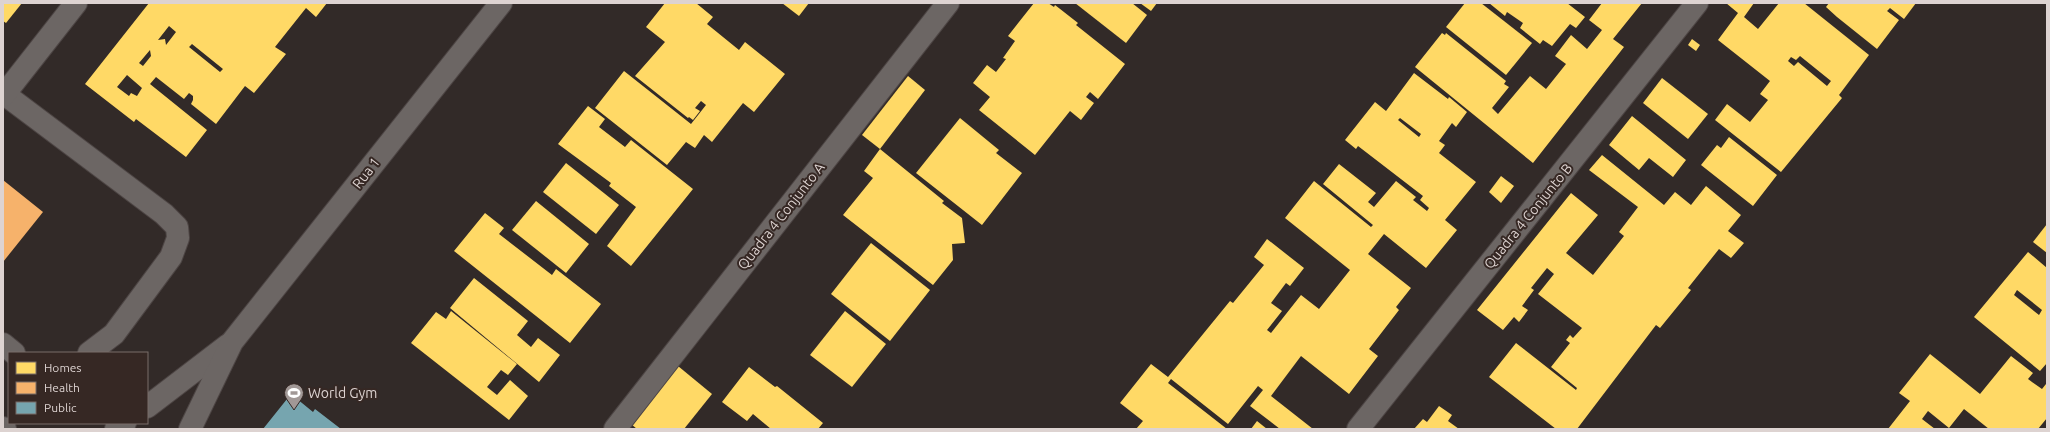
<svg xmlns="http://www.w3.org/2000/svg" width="2050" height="432" font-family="Ubuntu,sans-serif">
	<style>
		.homes { fill: #ffd966; fill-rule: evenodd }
		.health { fill: #f6b26b }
		.public { fill: #76a5af }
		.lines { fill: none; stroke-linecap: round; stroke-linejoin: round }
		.minor-casing { stroke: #4d4544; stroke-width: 24 }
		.tertiary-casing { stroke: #4d4544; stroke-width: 24 }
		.secondary-casing { stroke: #4d4544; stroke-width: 24 }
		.minor { stroke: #6c6664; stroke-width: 22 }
		.tertiary { stroke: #6c6664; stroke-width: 22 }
		.secondary { stroke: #6c6664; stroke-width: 22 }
		.labels { text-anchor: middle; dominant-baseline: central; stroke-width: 4; stroke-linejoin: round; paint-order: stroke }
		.street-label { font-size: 14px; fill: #ddd3d1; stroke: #362824 }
		.poi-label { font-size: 14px; fill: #ddd3d1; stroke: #362824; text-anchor: start }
	</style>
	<rect width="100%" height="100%" fill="#322a28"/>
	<!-- homes -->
	<g class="homes">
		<polygon points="3,3 22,3 6,23 3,21"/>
		<path d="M149 3H327L316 17 306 8 275 47 286 54 254 93 245 86 216 124 191 104 193 100V96L189 93 184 99 156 77 150 84 207 130 186 157 136 119 134 122 85 84ZM169 26 176 32 166 45 165 39 158 40ZM192 44 223 69 220 72 189 47ZM150 50 151 56 143 66 139 63ZM127 75 142 88 137 96 131 93 129 96 117 87Z"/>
		<polygon points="665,3 696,3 713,17 707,24 739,50 745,42 785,74 754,112 743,103 712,142 704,135 695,148 686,142 667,165 595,108 624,71 691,124 706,105 701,101 695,108 700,111 693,120 689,117 688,118 635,76 665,42 646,27"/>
		<polygon points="782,3 809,3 799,16"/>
		<polygon points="1034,3 1048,3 1054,7 1055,5 1078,23 1076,25 1125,64 1098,99 1090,92 1086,97 1094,103 1081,120 1070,111 1035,155 979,110 990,97 973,83 987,65 996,72 1006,59 1003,58 1015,41 1008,36"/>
		<polygon points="1075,3 1132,3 1147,15 1126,43"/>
		<polygon points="1140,3 1157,3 1151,11"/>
		<polygon points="1465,3 1481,3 1532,43 1506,75 1446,27"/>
		<polygon points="1489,3 1567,3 1585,17 1576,28 1570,24 1552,46 1543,40 1540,44 1520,28 1523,23 1507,12 1505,16"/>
		<polygon points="1602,3 1642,3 1613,39 1624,47 1533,163 1415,67 1442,33 1445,35 1446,33 1506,81 1504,84 1509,87 1492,108 1498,114 1530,76 1546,89 1566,64 1555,56 1571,35 1587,49 1602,30 1589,20"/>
		<path d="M1726 3H1754L1744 17 1758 29 1779 3H1804L1869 55 1839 95 1842 98 1781 172 1715 120 1727 104 1750 122 1768 100 1760 94 1770 81 1718 40 1738 13ZM1800 56 1831 81 1827 86 1798 62 1794 66 1788 61 1791 57 1796 60Z"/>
		<polygon points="1829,3 1916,3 1904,19 1890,8 1887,11 1899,20 1877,49 1837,17 1826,7"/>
		<polygon points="1692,39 1700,45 1696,51 1688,45"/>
		<path d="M1414 73 1448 99 1449 97 1467 112 1456 127 1452 123 1439 141 1445 145 1439 153 1476 182 1445 220 1457 230 1426 268 1384 234 1368 254 1411 288 1396 307 1399 310 1369 349 1378 356 1349 394 1301 356 1271 396 1313 429H1280L1250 406 1263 390 1258 386 1228 424 1171 379 1168 383 1227 429H1136L1143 421 1120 403 1151 364 1168 377 1230 301 1233 303 1264 265 1254 257 1267 239 1304 268 1290 286 1286 283 1271 303 1282 311 1267 330 1271 333 1301 295 1319 309 1350 270 1285 218 1314 181 1371 227 1373 225 1323 184 1339 164 1376 193 1368 202 1374 207 1396 181 1416 197 1413 200 1427 211 1429 208 1420 200 1423 196 1358 146 1356 149 1345 140 1375 102 1386 111ZM1400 118 1421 134 1419 137 1398 120Z"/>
		<polygon points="908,76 925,90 880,149 862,135"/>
		<polygon points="1662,78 1708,114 1688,139 1643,103"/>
		<polygon points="588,106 605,119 599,127 625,147 631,140 693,189 631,266 607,246 636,207 609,186 611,183 558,144"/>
		<polygon points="1632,116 1686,160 1673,177 1649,158 1639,170 1609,145"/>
		<polygon points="960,118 999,150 996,153 1022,173 982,225 916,173"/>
		<polygon points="1729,137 1777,175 1753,206 1701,165 1717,145 1721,148"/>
		<polygon points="880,149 944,201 942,203 962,218 965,243 952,244 953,260 933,285 843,215 873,178 864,171"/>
		<polygon points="1602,155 1664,205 1675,192 1691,205 1706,186 1741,215 1728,231 1744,243 1731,258 1719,249 1688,288 1691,290 1660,328 1656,325 1577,429 1556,429 1489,377 1516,343 1576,390 1577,388 1551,367 1570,343 1566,340 1570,335 1573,338 1582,328 1538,294 1554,274 1547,268 1531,288 1534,290 1522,306 1528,310 1519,322 1514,317 1503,330 1477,310 1571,193 1598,215 1566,253 1593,275 1624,236 1619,232 1638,207 1589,170"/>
		<polygon points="566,163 619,205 596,234 543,192"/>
		<polygon points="1501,176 1514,186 1501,203 1489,192"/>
		<polygon points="536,201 589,244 566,273 512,230"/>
		<polygon points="485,213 504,228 499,234 552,275 556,269 601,304 570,343 454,251"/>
		<polygon points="2047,224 2047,253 2033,242"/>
		<polygon points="871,243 930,290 890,341 831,294"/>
		<path d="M2028 252 2047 268V363L2040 371 1974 317ZM2017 290 2042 310 2039 315 2014 295Z"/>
		<polygon points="474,278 528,321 517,335 531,347 538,338 560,355 539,382 450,308"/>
		<polygon points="451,311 517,364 508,375 501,370 487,387 497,395 510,380 528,396 509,420 411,343 436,312 446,319"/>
		<polygon points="845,311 886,344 852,387 810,355"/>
		<polygon points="1930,354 1980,394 2011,356 2033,373 2028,379 2032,382 2042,389 2046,384 2047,385 2047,418 2038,429 1989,429 1964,409 1949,428 1928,411 1922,419 1935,429 1888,429 1910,401 1899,393"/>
		<polygon points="678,366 712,394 684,429 637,429 631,424"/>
		<polygon points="749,367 775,387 777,386 823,423 818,429 771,429 753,414 747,421 722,402"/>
		<polygon points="1439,406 1452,415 1448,421 1459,429 1414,429 1423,419 1427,422"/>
		<polygon points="1257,421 1267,429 1251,429"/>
	</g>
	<!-- health -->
	<polygon class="health" points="3,180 43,212 3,262"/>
	<!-- public -->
	<polygon class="public" points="291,394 313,412 315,409 341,429 263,429"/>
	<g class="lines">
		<defs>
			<g id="minor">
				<polyline points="3,93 164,214 177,227 178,238 171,257 114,334 89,353"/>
				<polyline points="3,96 76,3"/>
				<polyline points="3,344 14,353"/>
				<polyline points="615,429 948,3"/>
				<polyline points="1358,429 1697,3"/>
			</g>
			<g id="tertiary">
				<polyline points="147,407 228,345"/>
				<polyline points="116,429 125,423"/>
				<polyline points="190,429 232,342 501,3"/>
			</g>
			<polyline id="secondary" points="3,428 5,429"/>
		</defs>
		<!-- minor casing -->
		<use href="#minor" class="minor-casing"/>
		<!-- tertiary casing -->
		<use href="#tertiary" class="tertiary-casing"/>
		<!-- secondary casing -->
		<use href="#secondary" class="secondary-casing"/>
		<!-- minor -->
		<use href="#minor" class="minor"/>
		<!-- tertiary -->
		<use href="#tertiary" class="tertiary"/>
		<!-- secondary -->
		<use href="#secondary" class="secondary"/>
	</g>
	<!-- icons -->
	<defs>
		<symbol id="stadium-pin" viewBox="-11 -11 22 30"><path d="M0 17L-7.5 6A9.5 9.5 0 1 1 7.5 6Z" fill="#a19896" stroke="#362824"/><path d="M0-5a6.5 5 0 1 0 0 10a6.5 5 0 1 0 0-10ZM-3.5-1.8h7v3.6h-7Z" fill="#fff"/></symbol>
	</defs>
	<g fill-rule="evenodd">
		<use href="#stadium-pin" x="283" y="382" width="22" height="30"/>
	</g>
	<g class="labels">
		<!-- street labels -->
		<g class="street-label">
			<text transform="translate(366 173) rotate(-52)">Rua 1</text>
			<text transform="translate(781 216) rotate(-52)">Quadra 4 Conjunto A</text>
			<text transform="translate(1528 216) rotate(-51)">Quadra 4 Conjunto B</text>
		</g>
		<!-- poi labels -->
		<g class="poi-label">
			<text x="308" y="393">World Gym</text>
		</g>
	</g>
	<!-- border -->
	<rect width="2050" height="432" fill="none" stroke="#ddd3d1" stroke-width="8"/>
	<!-- legend -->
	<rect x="8" y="352" width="140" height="72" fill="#362824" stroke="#796c69"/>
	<rect x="16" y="362" width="20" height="12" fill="#ffd966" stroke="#796c69"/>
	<text x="44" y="372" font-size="12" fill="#ddd3d1">Homes</text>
	<rect x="16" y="382" width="20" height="12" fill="#f6b26b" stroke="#796c69"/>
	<text x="44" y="392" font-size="12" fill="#ddd3d1">Health</text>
	<rect x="16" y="402" width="20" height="12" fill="#76a5af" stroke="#796c69"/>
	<text x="44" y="412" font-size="12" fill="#ddd3d1">Public</text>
</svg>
